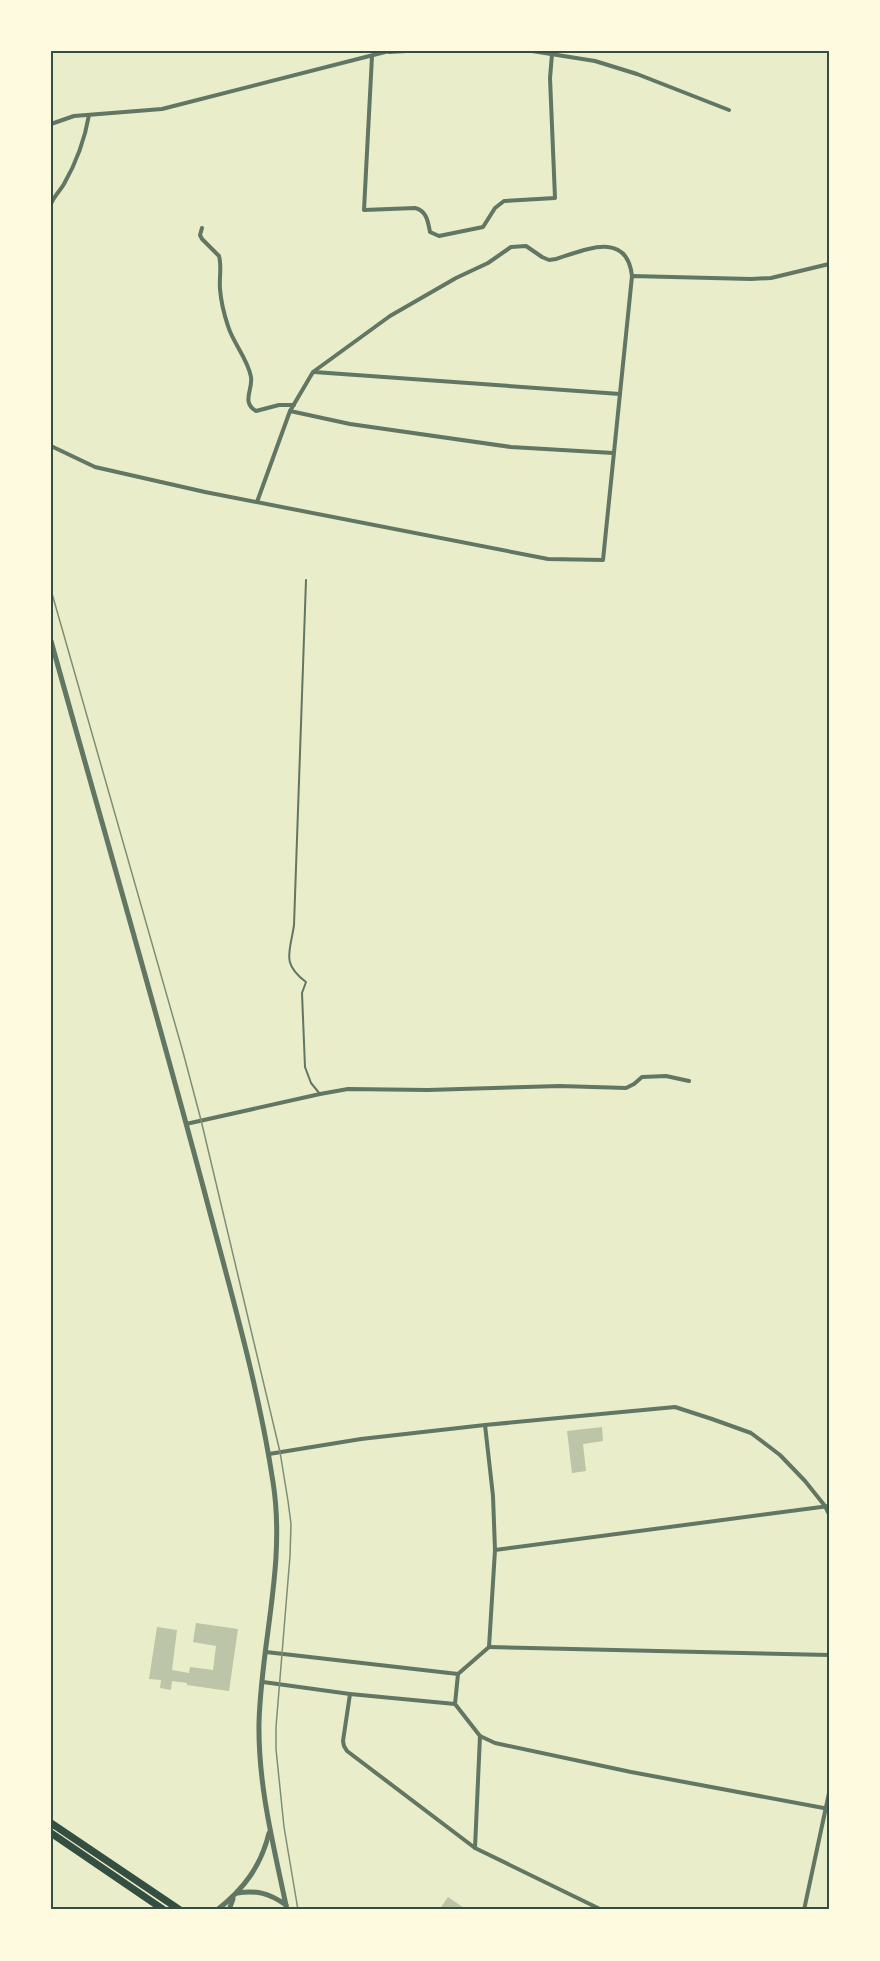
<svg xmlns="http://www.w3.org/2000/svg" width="880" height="1961" font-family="Montserrat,sans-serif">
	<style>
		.building { fill: #bcc5a7 }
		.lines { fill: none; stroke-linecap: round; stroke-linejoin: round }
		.service { stroke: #617663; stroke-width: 2 }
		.minor { stroke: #617663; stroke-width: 4 }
		.tertiary { stroke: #617663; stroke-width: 5 }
		.primary { stroke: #344e41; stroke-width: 7 }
		.tram { stroke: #7c8e77; stroke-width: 1.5 }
		.neatline { fill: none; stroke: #344e41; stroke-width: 2 }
	</style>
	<rect width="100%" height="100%" fill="#e9edc9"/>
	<!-- building -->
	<g class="building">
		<polygon points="602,1427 603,1441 583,1444 586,1471 572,1473 567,1431"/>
		<polygon points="196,1623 238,1629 229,1691 187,1685 187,1683 172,1681 171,1690 160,1688 161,1680 149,1679 157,1627 177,1630 172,1670 189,1673 190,1667 213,1670 216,1646 193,1642"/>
		<polygon points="448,1897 467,1910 439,1910"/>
	</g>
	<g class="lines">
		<!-- service -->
		<path class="service" d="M306 580 294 925C290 953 281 963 306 982L302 993 305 1067 311 1083 320 1094"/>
		<!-- minor -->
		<g class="minor">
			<polyline points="532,51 595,61 637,74 729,110"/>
			<polyline points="389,52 406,51"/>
			<path d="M372 56 364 210 415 208C427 211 428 222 430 232L439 236 483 227 495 208 504 201 555 198 550 78 552 54"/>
			<polyline points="51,124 74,116 162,109 389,51"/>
			<path d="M51 204C54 196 60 191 64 184 76 163 85 138 89 115"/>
			<path d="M202 228 200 235 202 239 219 256C222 267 219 278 220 289 221 302 224 314 228 326 233 343 248 359 251 377 253 390 241 402 256 411L279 405H294"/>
			<polyline points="314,372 620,394"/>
			<polyline points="290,411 350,424 511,447 613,453"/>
			<polyline points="51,446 95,467 205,492 548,559 603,560 632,276 751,279 771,278 829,264"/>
			<path d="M257 502 290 411 313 372 390 316 456 278 488 263 511 247 526 246 542 257 549 260 556 259C585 250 627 230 632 276"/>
			<polyline points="186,1124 320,1094 348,1089 428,1090 560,1086 626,1088 634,1084 642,1077 666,1076 689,1081"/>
			<polyline points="269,1454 361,1439 485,1425 675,1407 712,1419 751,1433 780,1455 805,1481 825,1506 829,1514"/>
			<polyline points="495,1550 829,1506"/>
			<polyline points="489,1647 829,1655"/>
			<polyline points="266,1652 458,1674"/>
			<polyline points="263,1682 350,1694 455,1704"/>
			<polyline points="350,1694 343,1741 344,1746 347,1751 475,1848 602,1910"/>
			<polyline points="480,1736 495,1743 631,1772 829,1809"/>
			<polyline points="475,1848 480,1736 455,1704 458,1674 489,1647 495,1550 493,1496 485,1425"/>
			<polyline points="804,1910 829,1793"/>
		</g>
		<!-- tertiary -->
		<g class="tertiary">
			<path d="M51 641C102 824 155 1006 204 1190 229 1286 258 1383 273 1482 286 1564 261 1642 259 1723 258 1787 274 1847 287 1910"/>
			<path d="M237 1893C257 1890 269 1893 286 1905"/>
			<path d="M217 1910C244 1889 261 1866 269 1833"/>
			<polyline points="229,1910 233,1899"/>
		</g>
		<!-- primary -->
		<g class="primary">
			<polyline points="51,1823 180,1910"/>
			<polyline points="51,1833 164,1910"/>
		</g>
		<!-- tram -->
		<polyline class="tram" points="51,590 183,1052 201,1120 280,1452 288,1501 291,1524 290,1556 276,1727 276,1749 284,1827 298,1910"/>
	</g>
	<!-- border -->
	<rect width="880" height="1961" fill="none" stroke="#fefae0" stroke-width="105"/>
	<rect x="52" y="52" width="776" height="1856" class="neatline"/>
</svg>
